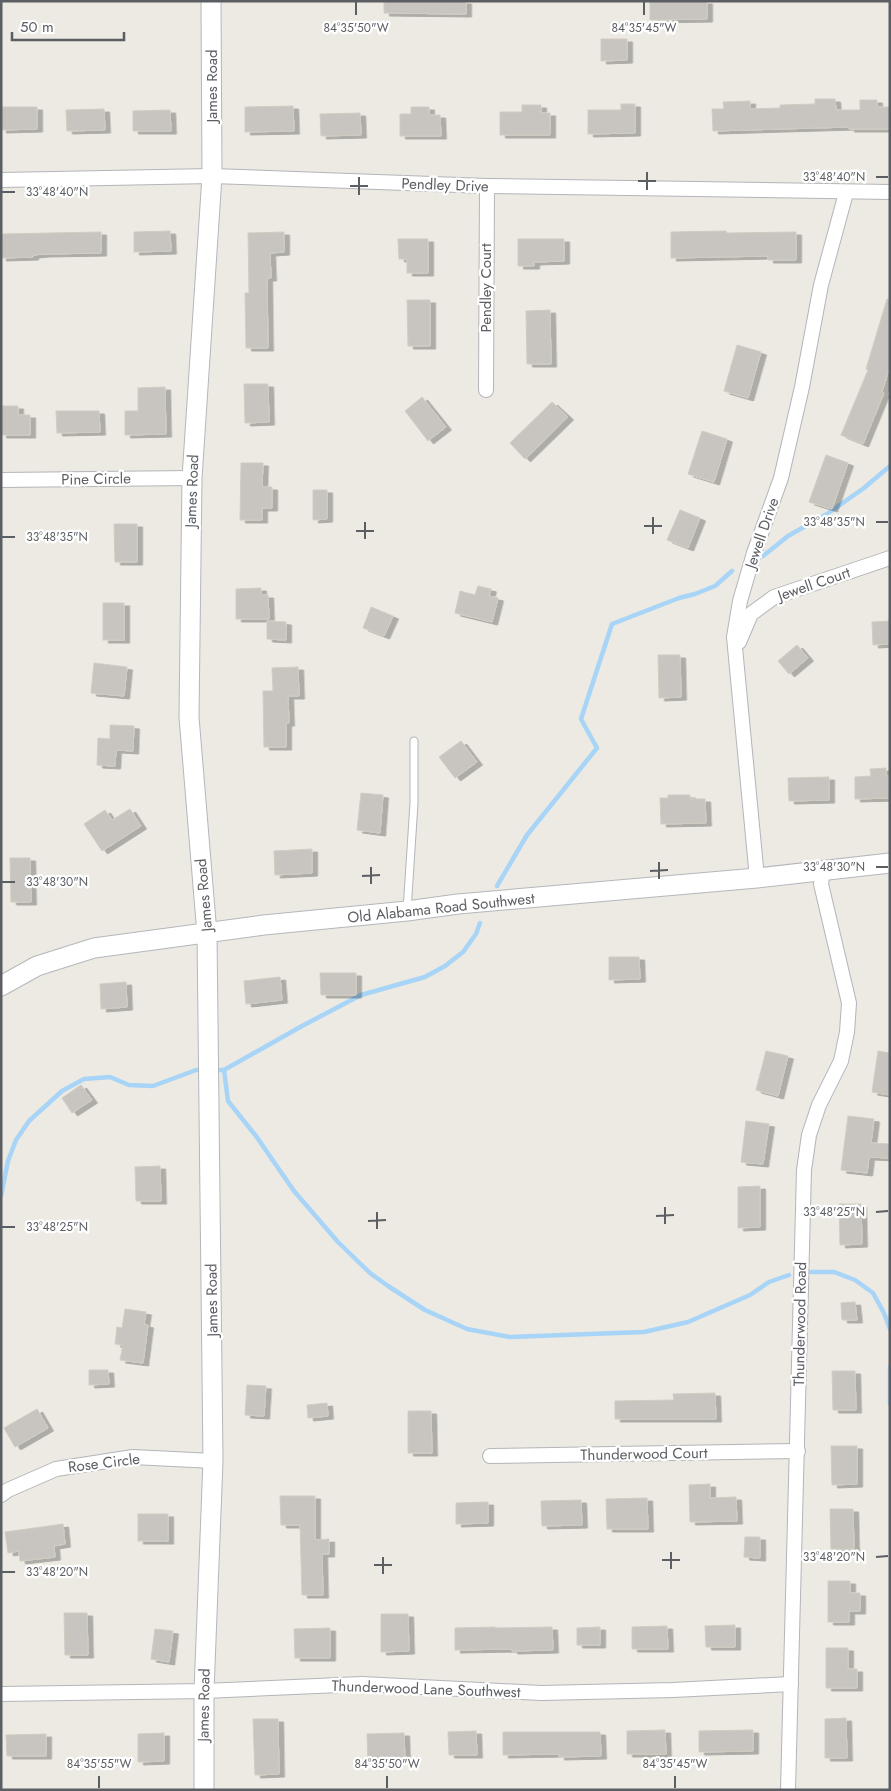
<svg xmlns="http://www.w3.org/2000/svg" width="891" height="1791" font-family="Jost,sans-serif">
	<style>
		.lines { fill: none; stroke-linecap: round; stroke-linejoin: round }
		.stream { stroke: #a7d4f7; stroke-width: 4.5 }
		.building { fill: #c8c5c0; stroke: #d0ccc1; filter: url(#shadow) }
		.lane-casing { stroke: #b3b5b9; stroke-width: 9 }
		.street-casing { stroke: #b3b5b9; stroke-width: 16 }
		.secondary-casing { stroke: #b4b7bb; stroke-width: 21 }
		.lane { stroke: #fff; stroke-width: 7 }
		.street { stroke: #fff; stroke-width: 14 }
		.secondary { stroke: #fff; stroke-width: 19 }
		.ticks { fill: none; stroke: #5b5e62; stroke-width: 2 }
		.labels { text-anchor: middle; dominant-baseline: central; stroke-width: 4.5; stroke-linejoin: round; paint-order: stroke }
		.street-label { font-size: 15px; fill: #5b5e62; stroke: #fff }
		.ticks-label { font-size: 12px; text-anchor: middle; fill: #5b5e62; stroke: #fff; stroke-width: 4.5; stroke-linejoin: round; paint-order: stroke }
	</style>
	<defs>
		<filter id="shadow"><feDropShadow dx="5.5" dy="3" stdDeviation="0" flood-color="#0004"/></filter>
	</defs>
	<rect width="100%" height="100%" fill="#eceae2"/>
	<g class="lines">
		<!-- stream -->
		<g class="stream">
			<polyline points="763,556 788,536 827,514 864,488 890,466"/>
			<polyline points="497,886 527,835 597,748 581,719 612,624 679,598 695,594 715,586 732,571"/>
			<polyline points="212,1070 224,1070 302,1026 361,995 425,977 445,966 463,952 476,934 480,923"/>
			<polyline points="224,1070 228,1101 256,1136 294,1191 338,1242 370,1273 388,1286 425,1310 467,1329 510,1337 644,1332 688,1322 750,1295 769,1282 789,1275"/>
			<polyline points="1,1196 8,1161 16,1140 29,1121 62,1091 84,1079 110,1077 129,1085 153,1086 196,1070 204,1070"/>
			<polyline points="811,1272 834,1272 855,1280 873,1293 884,1313 890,1329"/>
			<polyline points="890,1367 890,1404"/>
		</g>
	</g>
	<!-- building -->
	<g class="building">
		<polygon points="384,1 466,1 466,14 384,13"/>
		<polygon points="650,1 707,1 707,19 650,20"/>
		<polygon points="601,39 627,39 627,60 601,61"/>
		<polygon points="815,99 835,99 836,110 860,110 860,100 877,100 877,107 890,107 890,129 849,129 849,127 713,131 712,109 724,109 723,102 750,101 750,109 780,108 780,105 815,104"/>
		<polygon points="621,104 635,104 635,133 588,134 588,110 621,110"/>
		<polygon points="522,105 541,105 541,113 550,113 550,135 500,135 500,112 522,112"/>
		<polygon points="293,106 294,131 245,132 245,107"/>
		<polygon points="1,107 37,107 37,129 1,130"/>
		<polygon points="411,107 429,107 429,115 440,115 441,136 400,136 400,114 411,114"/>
		<polygon points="104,109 105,130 67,131 66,110"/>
		<polygon points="170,110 171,131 133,131 133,111"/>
		<polygon points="360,113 361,135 321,136 320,114"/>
		<polygon points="170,231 171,251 134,252 134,232"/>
		<polygon points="726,231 727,233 796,232 796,260 768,260 768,256 671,258 671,232"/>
		<polygon points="101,232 101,253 44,254 33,255 33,257 1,258 1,234"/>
		<polygon points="284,232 284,252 270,253 271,278 267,278 268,348 246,348 245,293 249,293 248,233"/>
		<polygon points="398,239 428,239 428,273 407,273 407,259 399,259"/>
		<polygon points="518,239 564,239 564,261 534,262 534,266 518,266"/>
		<polygon points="887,299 890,300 890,366 882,392 884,393 863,444 841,435 868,370 866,369"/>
		<polygon points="407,300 430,300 430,346 408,346"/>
		<polygon points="550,310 551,364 527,364 526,311"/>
		<polygon points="737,345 761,352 748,398 724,391"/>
		<polygon points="244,384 268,384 269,422 245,423"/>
		<polygon points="165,387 166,434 125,435 125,411 138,411 138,388"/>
		<polygon points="422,397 446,427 428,441 405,411"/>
		<polygon points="552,402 568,417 525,459 510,443"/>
		<polygon points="1,406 18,406 18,415 30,415 30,435 1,435"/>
		<polygon points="56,411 99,411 100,432 57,433"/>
		<polygon points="702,431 727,439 714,482 688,474"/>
		<polygon points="826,455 848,463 832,509 809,502"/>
		<polygon points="241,463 263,463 262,487 272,487 272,508 262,508 262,520 240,520"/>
		<polygon points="313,490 327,490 327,519 313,520"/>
		<polygon points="680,510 700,518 688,548 667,540"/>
		<polygon points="114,524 137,524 137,562 115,562"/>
		<polygon points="478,586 491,589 489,596 498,598 492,622 455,613 460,591 475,595"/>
		<polygon points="261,588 261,595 268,595 269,619 236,619 236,589"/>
		<rect x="103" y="603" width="21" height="37"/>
		<polygon points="371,607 393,616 384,636 363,628"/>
		<polygon points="267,621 286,622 286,640 267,639"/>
		<polygon points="890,621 890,644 873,645 872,622"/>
		<polygon points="797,645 808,658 789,674 778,661"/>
		<polygon points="658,655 680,655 681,697 659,698"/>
		<polygon points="94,663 127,667 124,696 91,693"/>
		<polygon points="298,667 299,696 288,696 289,723 286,723 286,747 264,747 263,691 273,691 272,668"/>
		<polygon points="110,725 134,726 133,751 116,750 115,766 97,765 98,738 110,739"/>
		<polygon points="461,741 477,762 455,778 439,757"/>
		<polygon points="886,768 886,776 890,776 890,798 855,799 855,777 871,776 870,769"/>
		<polygon points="829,777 829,800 789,801 788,778"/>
		<polygon points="361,793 383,795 380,833 357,830"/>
		<polygon points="668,795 690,795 690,799 705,799 706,823 661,824 660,798 668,798"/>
		<polygon points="130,809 141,826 102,851 84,824 105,810 112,820"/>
		<polygon points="312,849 312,873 275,875 274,851"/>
		<polygon points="10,858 30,858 31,902 11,902"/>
		<polygon points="609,957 639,957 640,979 609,980"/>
		<polygon points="320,973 356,973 356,995 321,995"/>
		<polygon points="280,977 282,1000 246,1004 244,981"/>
		<polygon points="126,982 127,1007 101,1009 100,984"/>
		<polygon points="766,1051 788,1056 778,1096 756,1090"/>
		<polygon points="878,1051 890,1053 890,1095 872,1092"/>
		<polygon points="81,1085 92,1100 72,1113 62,1098"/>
		<polygon points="848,1116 874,1119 871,1143 890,1144 890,1158 869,1157 867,1173 841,1170"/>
		<polygon points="746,1121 769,1124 763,1164 741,1162"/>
		<polygon points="160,1166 161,1201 136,1201 135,1167"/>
		<polygon points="760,1186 760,1227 738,1228 738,1187"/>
		<polygon points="839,1204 861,1204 862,1244 840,1245"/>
		<polygon points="855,1302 857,1320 842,1320 841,1303"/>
		<polygon points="125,1309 146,1312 144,1324 148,1325 143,1363 120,1360 123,1345 115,1344 117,1327 122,1328"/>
		<polygon points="89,1370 108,1370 109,1384 89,1385"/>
		<polygon points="832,1371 855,1371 856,1410 833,1410"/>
		<polygon points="247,1385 266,1386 264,1416 245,1415"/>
		<polygon points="715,1393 716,1419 615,1419 615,1401 674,1400 673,1394"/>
		<polygon points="327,1403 328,1416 308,1418 307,1405"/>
		<polygon points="37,1409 48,1428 15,1447 4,1428"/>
		<polygon points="408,1411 431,1411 432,1453 408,1453"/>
		<polygon points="831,1446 857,1446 857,1484 832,1485"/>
		<polygon points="710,1484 710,1498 736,1497 737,1521 690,1522 689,1485"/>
		<polygon points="280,1496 315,1496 315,1540 329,1539 329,1554 322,1554 323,1595 302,1595 300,1525 281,1525"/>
		<polygon points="647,1498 648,1529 607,1529 606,1499"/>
		<polygon points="581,1500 582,1525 542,1526 541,1501"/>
		<polygon points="488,1502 488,1523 456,1524 456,1503"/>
		<polygon points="830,1509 853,1509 854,1549 831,1549"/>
		<rect x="138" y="1514" width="30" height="27"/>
		<polygon points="63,1524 65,1544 54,1546 55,1557 20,1561 19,1551 8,1553 5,1532"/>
		<polygon points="745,1537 760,1537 760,1558 744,1557"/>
		<polygon points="828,1581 850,1581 850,1593 860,1593 860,1611 849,1611 849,1622 828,1622"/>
		<polygon points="64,1613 87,1613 88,1655 65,1655"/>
		<polygon points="381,1614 408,1614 409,1651 381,1652"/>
		<polygon points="735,1625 735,1647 706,1647 705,1626"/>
		<polygon points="667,1626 668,1649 632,1649 632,1627"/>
		<polygon points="495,1627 495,1628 552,1627 553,1650 512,1651 512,1649 455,1650 455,1628"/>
		<polygon points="600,1627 600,1645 577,1645 577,1628"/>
		<polygon points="330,1628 330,1658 295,1658 294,1629"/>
		<polygon points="155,1629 173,1631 169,1662 151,1659"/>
		<polygon points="826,1648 848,1648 848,1669 857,1669 857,1688 826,1688"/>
		<polygon points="846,1718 847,1758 825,1758 825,1719"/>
		<polygon points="253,1719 278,1719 279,1774 255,1775"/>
		<polygon points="665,1730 666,1754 627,1754 627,1731"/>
		<polygon points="753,1730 753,1751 699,1752 699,1731"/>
		<polygon points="476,1731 477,1755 449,1755 448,1732"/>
		<polygon points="503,1732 600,1732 601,1756 559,1757 559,1754 503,1755"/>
		<polygon points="164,1733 164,1761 138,1762 138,1734"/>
		<polygon points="404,1733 405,1761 368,1762 367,1734"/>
		<polygon points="46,1734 46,1756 7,1756 6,1735"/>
	</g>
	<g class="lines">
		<defs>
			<polyline id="lane" points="407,911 414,803 414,741"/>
			<g id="street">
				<polyline points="1,180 212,176 487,186 890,192"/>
				<polyline points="486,390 487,186"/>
				<polyline points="1,480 192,478"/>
				<polyline points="739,642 751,614 774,597 890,558"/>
				<polyline points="757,878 734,637 740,601 754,553 781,478 802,387 821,285 846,193"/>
				<polyline points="490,1456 798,1451"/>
				<polyline points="1,1495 8,1490 56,1469 133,1457 213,1461"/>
				<polyline points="1,1694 204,1691 362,1684 541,1693 673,1690 791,1684"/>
				<polyline points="788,1790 804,1170 809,1135 819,1105 841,1061 847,1032 849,1003 821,884 823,870"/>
			</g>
			<g id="secondary">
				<polyline points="1,986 37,966 94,948 264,925 407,911 458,904 757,878 890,863"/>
				<polyline points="204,1790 204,1691 213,1461 207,934 189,717 192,478 212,176 211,1"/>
			</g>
		</defs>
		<!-- lane casing -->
		<use href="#lane" class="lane-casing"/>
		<!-- street casing -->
		<use href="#street" class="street-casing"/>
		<!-- secondary casing -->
		<use href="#secondary" class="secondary-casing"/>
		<!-- lane -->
		<use href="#lane" class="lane"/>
		<!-- street -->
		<use href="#street" class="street"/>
		<!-- secondary -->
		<use href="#secondary" class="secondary"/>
	</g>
	<!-- ticks -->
	<path class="ticks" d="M356 2V15M644 2V15M647 172V190M359 177V195M876 177H888M638 181H656M350 186H368M2 192H15M653 517V534M365 522V539M876 522H888M644 526H662M356 531H374M2 537H15M659 862V879M371 867V884M876 867H888M650 871 668 870M362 876 380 875M2 882H15M665 1207V1224M377 1212V1229M876 1212 888 1211M656 1216 674 1215M368 1221 386 1220M2 1227H15M671 1552V1569M383 1557V1574M876 1557 888 1556M662 1560H680M374 1565H392M2 1572H15M99 1776V1788M387 1776V1788M675 1776V1788"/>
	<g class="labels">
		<!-- street labels -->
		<g class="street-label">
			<text transform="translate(212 86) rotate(-90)">James Road</text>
			<text transform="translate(445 185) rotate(2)">Pendley Drive</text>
			<text transform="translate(486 288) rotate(-90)">Pendley Court</text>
			<text transform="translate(96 479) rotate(-1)">Pine Circle</text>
			<text transform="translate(192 491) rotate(-88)">James Road</text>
			<text transform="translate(762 533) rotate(-71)">Jewell Drive</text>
			<text transform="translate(814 584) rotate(-19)">Jewell Court</text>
			<text transform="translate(204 895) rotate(-95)">James Road</text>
			<text transform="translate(441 908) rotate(-6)">Old Alabama Road Southwest</text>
			<text transform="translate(212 1300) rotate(-91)">James Road</text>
			<text transform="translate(800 1324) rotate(-89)">Thunderwood Road</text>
			<text transform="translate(644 1454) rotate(-1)">Thunderwood Court</text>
			<text transform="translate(104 1463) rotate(-7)">Rose Circle</text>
			<text transform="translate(426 1689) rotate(2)">Thunderwood Lane Southwest</text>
			<text transform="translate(204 1705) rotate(-89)">James Road</text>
		</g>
	</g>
	<g class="ticks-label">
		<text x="356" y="32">84°35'50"W</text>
		<text x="644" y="32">84°35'45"W</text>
		<text x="834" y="181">33°48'40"N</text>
		<text x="57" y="196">33°48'40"N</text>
		<text x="834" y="526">33°48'35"N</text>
		<text x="57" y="541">33°48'35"N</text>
		<text x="834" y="871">33°48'30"N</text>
		<text x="57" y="886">33°48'30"N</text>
		<text x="834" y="1216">33°48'25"N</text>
		<text x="57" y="1231">33°48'25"N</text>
		<text x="834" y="1561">33°48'20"N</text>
		<text x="57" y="1576">33°48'20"N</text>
		<text x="99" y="1768">84°35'55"W</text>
		<text x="387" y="1768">84°35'50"W</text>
		<text x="675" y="1768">84°35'45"W</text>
	</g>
	<!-- border -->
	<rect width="891" height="1791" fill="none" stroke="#5b5e62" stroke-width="5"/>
	<!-- scale -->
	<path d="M12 32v8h112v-8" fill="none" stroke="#5b5e62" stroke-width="2.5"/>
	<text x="20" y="32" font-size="15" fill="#5b5e62" stroke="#ffffff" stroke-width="4" paint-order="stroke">50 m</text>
</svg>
